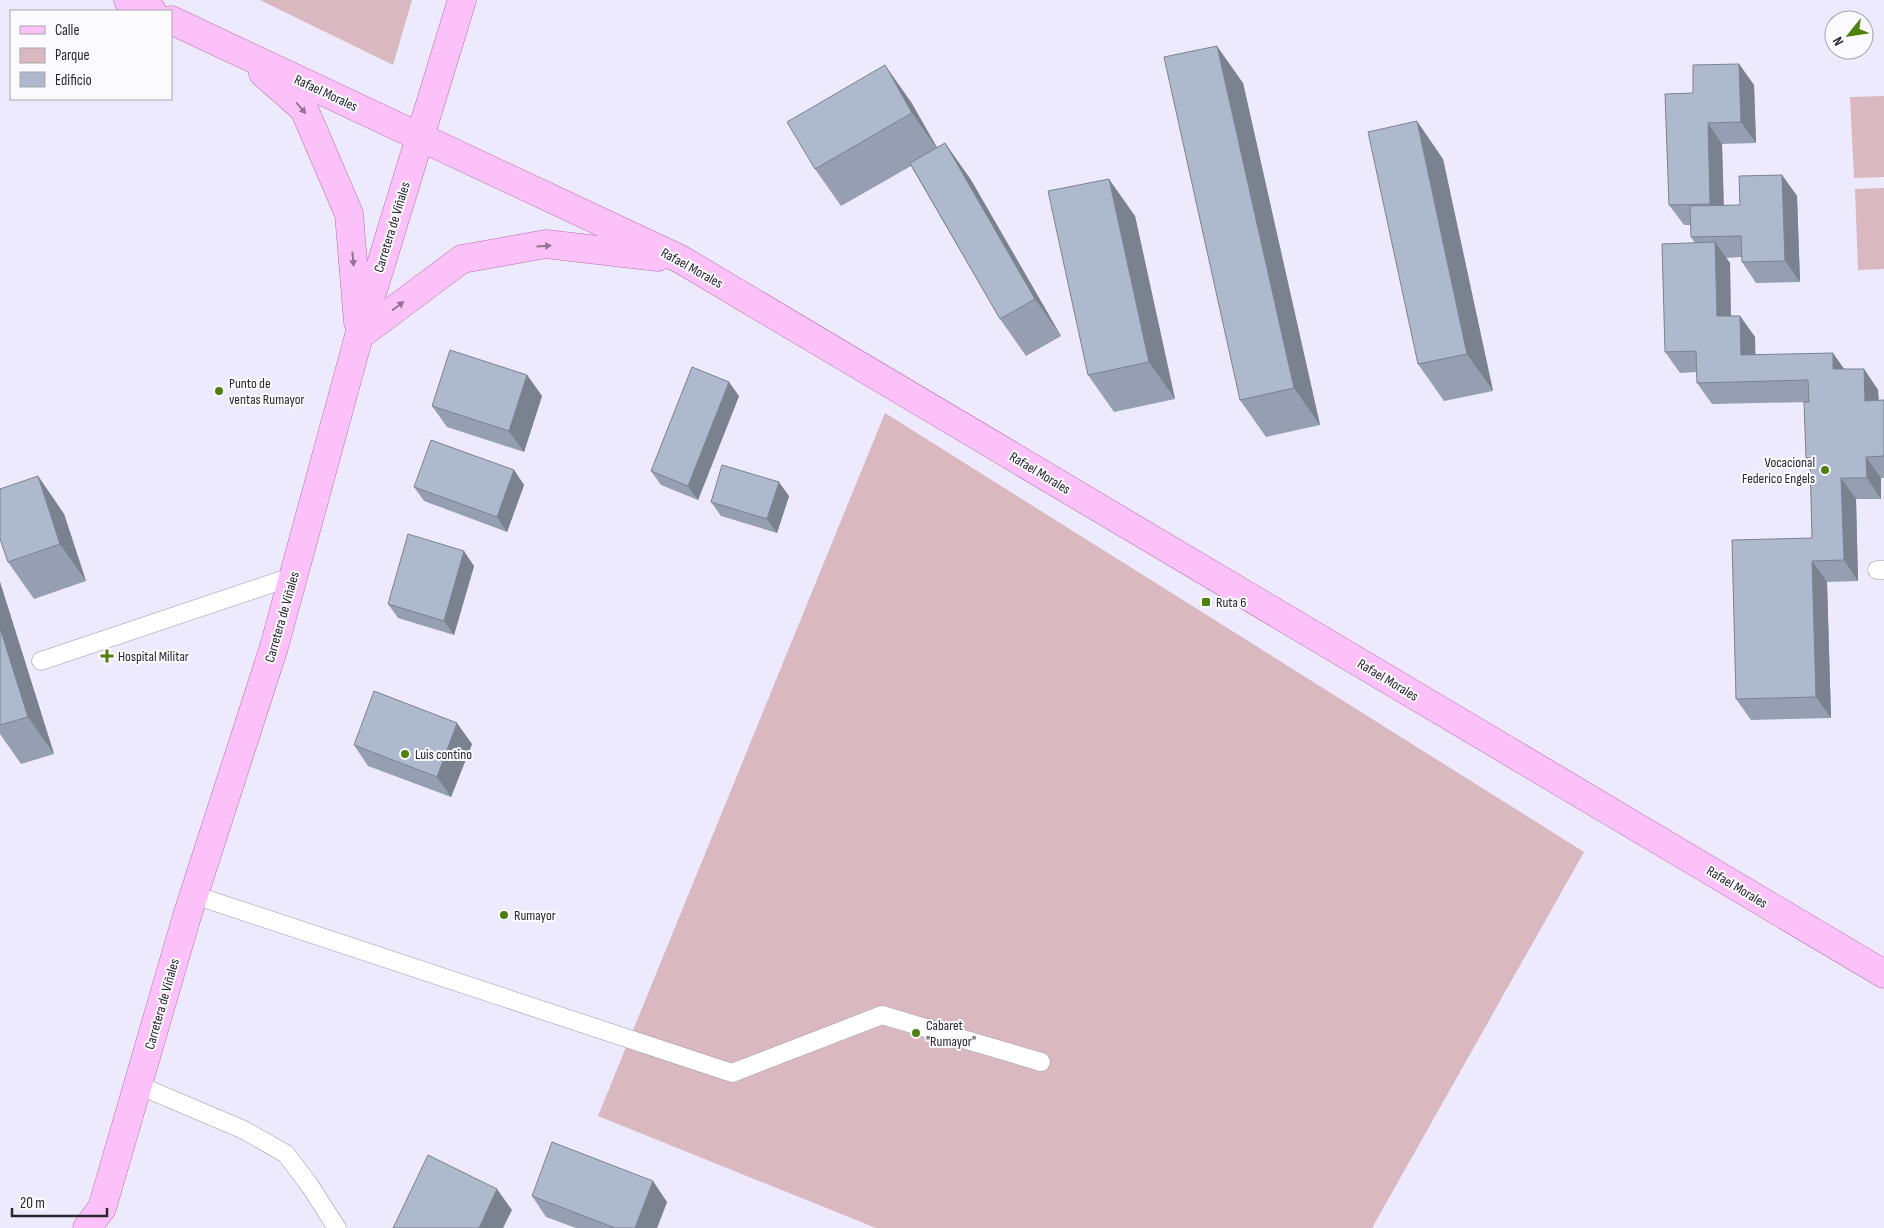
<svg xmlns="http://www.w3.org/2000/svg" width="1884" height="1228" font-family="'Sofia Sans Condensed',sans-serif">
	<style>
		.green { fill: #d9b8c0 }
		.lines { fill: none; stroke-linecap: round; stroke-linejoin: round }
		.service-casing { stroke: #9d98ad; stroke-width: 19 }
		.primary-casing { stroke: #b170af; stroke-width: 29 }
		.service { stroke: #fff; stroke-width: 18 }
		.primary { stroke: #fcc1f8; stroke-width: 28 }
		.wall { fill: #969fb1 }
		.shaded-wall { fill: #7a8290 }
		.building { fill: #afb9ce; stroke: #7a8290 }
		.oneway { fill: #927494 }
		.poi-dot { fill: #4e7f0f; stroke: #fbfafe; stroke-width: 2 }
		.labels { text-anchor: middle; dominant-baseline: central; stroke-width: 4; stroke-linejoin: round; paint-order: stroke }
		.street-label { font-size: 14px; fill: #29272f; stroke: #fbfafe }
		.poi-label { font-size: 14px; fill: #29272f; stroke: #fbfafe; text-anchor: start }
	</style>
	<rect width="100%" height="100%" fill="#eeeafd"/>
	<!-- green -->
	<g class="green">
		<polygon points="260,0 412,0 393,65"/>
		<polygon points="1884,96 1884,177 1854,178 1850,97"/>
		<polygon points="1884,188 1884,269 1858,270 1855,189"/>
		<polygon points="885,413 1584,852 1372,1228 876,1228 598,1116"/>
	</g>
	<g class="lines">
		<defs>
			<g id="service">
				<polyline points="1877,570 1884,570"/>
				<polyline points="41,661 294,576"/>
				<polyline points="194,895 732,1073 882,1015 1041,1062"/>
				<polyline points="138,1085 244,1130 286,1154 310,1186 337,1228"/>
			</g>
			<g id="primary">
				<polyline points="128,0 152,11"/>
				<polyline points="171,20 680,259 1884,974"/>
				<polyline points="263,73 304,109 349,214 358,322"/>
				<polyline points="359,336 462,259 546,244 658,257"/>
				<polyline points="87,1228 102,1208 187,916 274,647 359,336 462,0"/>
			</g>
		</defs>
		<!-- service casing -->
		<use href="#service" class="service-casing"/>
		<!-- primary casing -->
		<use href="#primary" class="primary-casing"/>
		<!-- service -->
		<use href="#service" class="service"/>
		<!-- primary -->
		<use href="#primary" class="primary"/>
	</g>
	<!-- wall -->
	<g class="wall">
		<polygon points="1739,64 1754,85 1756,143 1722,144 1724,205 1740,205 1782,175 1797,196 1800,282 1756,283 1742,262 1742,257 1726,258 1730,263 1731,316 1740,316 1755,337 1755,354 1844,369 1864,369 1878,390 1879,401 1884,400 1884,478 1881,478 1881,499 1856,499 1858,581 1827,582 1831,718 1751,720 1736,699 1812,538 1810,465 1806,458 1809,402 1712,404 1697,383 1697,372 1680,373 1665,352 1695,243 1691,237 1691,225 1684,225 1669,205 1693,93"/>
		<polygon points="1243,83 1320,425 1266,437 1240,400"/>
		<polygon points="911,102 937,147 945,143 971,180 1061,336 1026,356 1000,319 911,166 841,206 815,169"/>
		<polygon points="1443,159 1493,391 1444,401 1418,364"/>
		<polygon points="1135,216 1175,399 1114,412 1088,375"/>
		<polygon points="527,375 542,396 524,452 447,427 432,406"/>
		<polygon points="739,396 698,500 661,485 651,471"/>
		<polygon points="514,470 524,485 507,532 424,501 414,487"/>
		<polygon points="38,476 64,514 86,581 34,599 8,562"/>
		<polygon points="789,496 777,533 721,516 711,502"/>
		<polygon points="474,566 454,635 398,618 388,604"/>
		<polygon points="0,582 54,754 21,764 0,734"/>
		<polygon points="472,744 451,797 368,766 354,745"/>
		<polygon points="532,1196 667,1202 657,1228 576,1228 546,1217"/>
	</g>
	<!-- shaded-wall -->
	<g class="shaded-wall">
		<polygon points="1217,46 1243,83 1320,425 1294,388"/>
		<polygon points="1739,64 1754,85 1756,143 1741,122"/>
		<polygon points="885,65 911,102 938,150 912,113"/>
		<polygon points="1417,121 1443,159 1493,391 1467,354"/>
		<polygon points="1708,123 1722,144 1724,225 1710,204"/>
		<polygon points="945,143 971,180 1061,336 1035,299"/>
		<polygon points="1782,175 1797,196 1800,282 1785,261"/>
		<polygon points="1109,179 1135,216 1175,399 1149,362"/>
		<polygon points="1715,242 1730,263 1731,337 1717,316"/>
		<polygon points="1740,316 1755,337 1756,376 1741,355"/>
		<polygon points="1833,353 1847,373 1833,369"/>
		<polygon points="1864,369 1878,390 1879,422 1865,401"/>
		<polygon points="527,375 542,396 524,452 509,431"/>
		<polygon points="729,382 739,396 698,500 688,486"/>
		<polygon points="1866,457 1881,478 1881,499 1867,478"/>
		<polygon points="514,470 524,485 507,532 497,517"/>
		<polygon points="38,476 64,514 86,581 60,544"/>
		<polygon points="1841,478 1856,499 1858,581 1844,560"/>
		<polygon points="779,482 789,496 777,533 767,519"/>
		<polygon points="464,551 474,566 454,635 444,621"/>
		<polygon points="1812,561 1827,582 1831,718 1816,697"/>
		<polygon points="0,582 54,754 28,717 0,628"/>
		<polygon points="457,723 472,744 451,797 437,777"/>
		<polygon points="653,1181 667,1202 657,1228 635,1228"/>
		<polygon points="497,1189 512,1210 503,1228 479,1228"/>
	</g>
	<!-- building -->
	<g class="building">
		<polygon points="1217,46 1294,388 1240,400 1164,57"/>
		<polygon points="1739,64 1741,122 1708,123 1710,204 1669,205 1665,94 1693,93 1693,65"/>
		<polygon points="885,65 912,113 815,169 787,122"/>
		<polygon points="1417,121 1467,354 1418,364 1368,132"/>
		<polygon points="945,143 1035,299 1000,319 910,163"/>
		<polygon points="1782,175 1785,261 1742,262 1741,236 1691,237 1690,206 1740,205 1739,176"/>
		<polygon points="1109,179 1149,362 1088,375 1048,191"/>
		<polygon points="1715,242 1717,316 1740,316 1741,355 1833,353 1833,369 1864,369 1865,401 1884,400 1884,456 1866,457 1867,478 1841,478 1844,560 1812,561 1816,697 1736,699 1732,540 1812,538 1810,458 1806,458 1804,402 1809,402 1808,380 1697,383 1696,351 1665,352 1662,244"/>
		<polygon points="450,350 527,375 509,431 432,406"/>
		<polygon points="692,367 729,382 688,486 651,471"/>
		<polygon points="431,440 514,470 497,517 414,487"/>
		<polygon points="722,465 779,482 767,519 711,502"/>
		<polygon points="38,476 60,544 8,562 0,539 0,489"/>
		<polygon points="408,534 464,551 444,621 388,604"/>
		<polygon points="0,628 28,717 0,725"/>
		<polygon points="374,691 457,723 437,777 354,745"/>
		<polygon points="552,1142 653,1181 635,1228 615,1228 532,1196"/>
		<polygon points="428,1155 497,1189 479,1228 393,1228"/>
	</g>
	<!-- one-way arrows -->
	<defs><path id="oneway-solid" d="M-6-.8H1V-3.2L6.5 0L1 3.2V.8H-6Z" transform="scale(1.25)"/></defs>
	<g class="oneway">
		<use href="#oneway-solid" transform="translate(301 108) rotate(49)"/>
		<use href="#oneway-solid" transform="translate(544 246) rotate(-4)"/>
		<use href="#oneway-solid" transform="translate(353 259) rotate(85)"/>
		<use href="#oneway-solid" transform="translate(398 306) rotate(-37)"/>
	</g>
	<!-- markers -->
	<g class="poi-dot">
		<circle cx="219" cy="391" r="5"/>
		<circle cx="1825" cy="470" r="5"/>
		<rect x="1201" y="597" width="10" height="10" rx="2.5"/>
		<path d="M104.5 648.5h5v5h5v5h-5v5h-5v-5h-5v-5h5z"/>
		<circle cx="405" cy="754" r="5"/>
		<circle cx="504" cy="915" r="5"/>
		<circle cx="916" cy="1033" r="5"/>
	</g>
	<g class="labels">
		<!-- street labels -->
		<g class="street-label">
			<text transform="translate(326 93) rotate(25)">Rafael Morales</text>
			<text transform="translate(392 227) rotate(-73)">Carretera de Viñales</text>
			<text transform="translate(692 268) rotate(29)">Rafael Morales</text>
			<text transform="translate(1040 473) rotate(31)">Rafael Morales</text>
			<text transform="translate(282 617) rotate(-74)">Carretera de Viñales</text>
			<text transform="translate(1388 680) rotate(31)">Rafael Morales</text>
			<text transform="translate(1737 887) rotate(31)">Rafael Morales</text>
			<text transform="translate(162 1004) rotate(-74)">Carretera de Viñales</text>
		</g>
		<!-- poi labels -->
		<g class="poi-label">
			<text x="229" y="383">Punto de<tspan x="229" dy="16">ventas Rumayor</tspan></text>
			<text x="1815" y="462" text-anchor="end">Vocacional<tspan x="1815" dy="16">Federico Engels</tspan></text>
			<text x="1216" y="602">Ruta 6</text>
			<text x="118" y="656">Hospital Militar</text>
			<text x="415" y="754">Luis contino</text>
			<text x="514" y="915">Rumayor</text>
			<text x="926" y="1025">Cabaret<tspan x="926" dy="16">"Rumayor"</tspan></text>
		</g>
	</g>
	<!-- legend -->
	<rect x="10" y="10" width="162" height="90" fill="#fbfafe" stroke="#a7a6ab"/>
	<rect x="20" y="26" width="25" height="8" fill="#fcc1f8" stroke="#a7a6ab"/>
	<text x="55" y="35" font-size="15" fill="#29272f">Calle</text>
	<rect x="20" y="48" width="25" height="15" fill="#d9b8c0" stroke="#a7a6ab"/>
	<text x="55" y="60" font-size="15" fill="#29272f">Parque</text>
	<rect x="20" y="72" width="25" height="15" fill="#afb9ce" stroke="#a7a6ab"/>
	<text x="55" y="85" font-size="15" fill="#29272f">Edificio</text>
	<!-- north arrow -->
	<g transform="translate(1849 35) rotate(240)"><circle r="24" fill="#fbfafe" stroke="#a7a6ab"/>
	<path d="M0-4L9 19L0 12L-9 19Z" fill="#4e7f0f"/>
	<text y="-8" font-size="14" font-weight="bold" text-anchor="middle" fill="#29272f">N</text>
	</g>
	<!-- scale -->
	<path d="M12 1208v8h95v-8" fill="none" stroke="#29272f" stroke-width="2.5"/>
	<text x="20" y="1208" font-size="15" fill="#29272f" stroke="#fbfafe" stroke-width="4" paint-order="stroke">20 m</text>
</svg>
